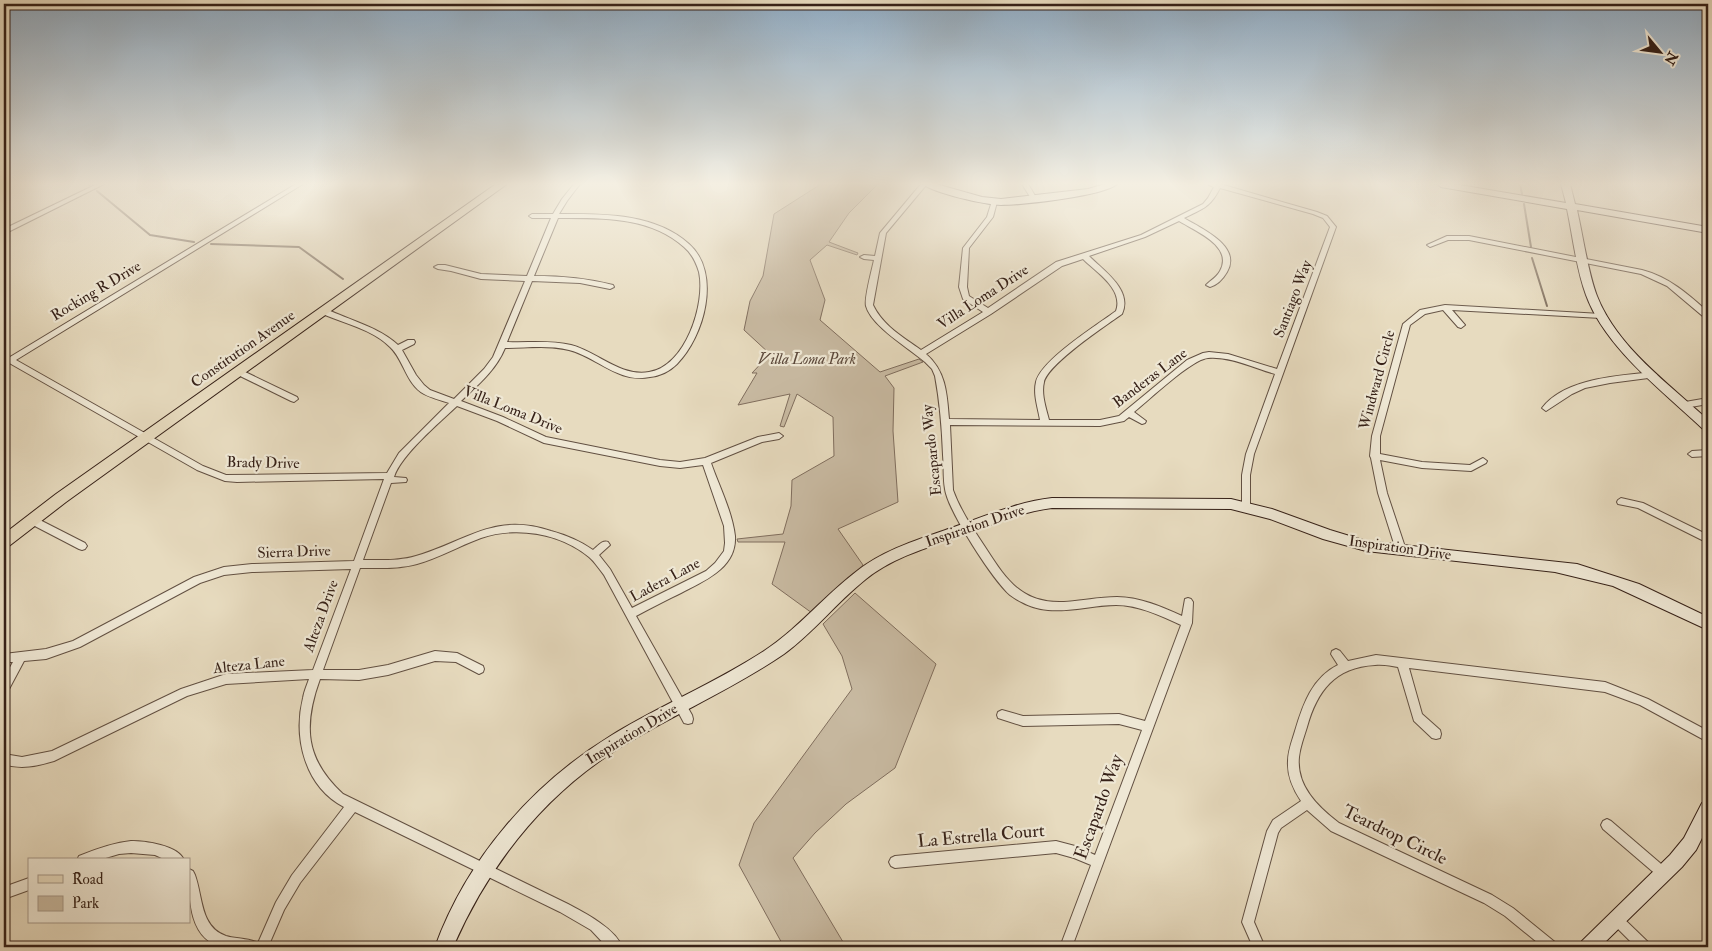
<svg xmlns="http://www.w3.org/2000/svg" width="1712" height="951" font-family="'IM FELL Double Pica',serif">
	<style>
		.green { fill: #c9bba3; stroke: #806e5e }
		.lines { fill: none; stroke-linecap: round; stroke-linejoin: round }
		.stream { stroke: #7c6b5a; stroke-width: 2 }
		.street-casing { stroke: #625042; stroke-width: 2 }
		.secondary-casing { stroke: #362118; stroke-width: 2 }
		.primary-casing { stroke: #362118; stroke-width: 2 }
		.street { fill: #efe8d5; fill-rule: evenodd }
		.secondary { fill: #efe8d5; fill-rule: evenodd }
		.primary { fill: #e7dbbf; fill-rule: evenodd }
		.labels { text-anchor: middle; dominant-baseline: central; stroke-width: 4.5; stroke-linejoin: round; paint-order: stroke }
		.street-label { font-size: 15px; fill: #362118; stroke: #efe8d5 }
		.park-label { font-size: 15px; font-style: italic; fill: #5b483b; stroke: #efe8d5 }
		.near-street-label { font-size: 18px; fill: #362118; stroke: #efe8d5 }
	</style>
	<rect width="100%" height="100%" fill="#e7dbbf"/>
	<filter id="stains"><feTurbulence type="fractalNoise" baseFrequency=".004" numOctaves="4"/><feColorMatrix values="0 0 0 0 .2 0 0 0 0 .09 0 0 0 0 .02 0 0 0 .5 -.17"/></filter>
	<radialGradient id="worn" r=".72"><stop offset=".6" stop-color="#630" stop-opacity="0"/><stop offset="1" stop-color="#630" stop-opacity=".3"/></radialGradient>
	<!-- green -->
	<g class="green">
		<polygon points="821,184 878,184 849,213 829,242 858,253 857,255 827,245 810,260 825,300 820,320 880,372 919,359 923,362 885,376 894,388 893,431 898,502 838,529 863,565 812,613 772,584 785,542 738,542 737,539 783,534 791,506 792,480 834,456 833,417 797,394 784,427 780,426 790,394 738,405 757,373 752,373 770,354 744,330 750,301 763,276 774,214"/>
		<polygon points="855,593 936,664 895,768 846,804 815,833 793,858 846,947 784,947 739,865 754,823 852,689 842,656 823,624"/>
	</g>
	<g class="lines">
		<!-- stream -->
		<g class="stream">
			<polyline points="88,184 90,185"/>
			<polyline points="1520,184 1522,194"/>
			<polyline points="97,191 150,235 194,242"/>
			<polyline points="1524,204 1531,247"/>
			<polyline points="211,244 299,247 343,279"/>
			<polyline points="1532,258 1547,306"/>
		</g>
		<defs>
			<g id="street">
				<polygon points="97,184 104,184 4,234 4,229"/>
				<path d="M296 184H303L16 360 203 466 226 475 387 473 399 453 449 403C441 400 431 398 424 394 406 384 404 360 390 347 372 329 343 323 320 313V309H326C349 320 379 327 398 345L408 340H414L415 342 414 344 402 350 416 375 424 385 430 390 454 399 484 369 493 357 525 281 481 279 451 271 438 269 434 267 438 265H445L481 274 527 276 551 218H532L529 216 532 214H553L562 199 574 184H580L567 201 559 214C603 214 655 213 689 244 722 273 704 337 677 364 670 371 660 376 650 377 619 384 597 357 569 350 549 345 526 348 505 348 496 370 478 385 461 401L503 417 546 437 660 460 680 462 705 458 758 437 779 433 783 436 779 439 762 442 711 463C719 486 732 511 735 536 737 568 704 581 681 593 666 600 651 608 636 616L692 715 693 719 692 723 688 724 684 723 604 575C599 569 595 562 589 557 560 533 516 526 481 538 459 546 439 558 417 564 399 569 379 568 360 568L323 670H359L388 665 435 651 457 653 483 666 484 669 483 672 479 674 456 662 435 661 388 675 359 680 320 679C303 726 305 759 343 794L568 904C585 913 616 929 622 947H607L591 930 560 912 355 812 300 883 284 910 268 947C254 947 239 949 225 947 188 942 189 897 189 869L193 871 195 875C203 897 200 927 226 936 236 939 248 938 258 943L276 902 292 875 344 807C305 787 293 738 303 698 304 691 307 685 309 679L226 684 187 696 54 761C37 766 21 770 4 764V754L22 757 52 751 181 689 226 674 313 670 351 569 252 572 224 575 200 583 80 647 46 659 24 661 8 691 4 693V678L13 662H4V654L46 649 73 641 194 577 224 567 252 564 354 561 384 479 237 482 225 481 197 470 4 360V354L10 357ZM558 218C600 218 650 216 684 247 692 254 696 262 699 272 706 304 685 367 649 372 620 377 598 352 571 345 550 340 528 343 507 342L532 281 580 283 610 289 614 287 613 285C586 278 561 276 534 276ZM457 406 497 421 544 443 660 466 680 468 703 465 724 526 725 543 724 551 715 563 706 571 632 608 610 569 599 555 610 545 608 542C602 540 598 546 593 550 580 541 566 535 551 531 494 512 467 541 416 556 400 561 381 560 363 560L391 483 406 482 407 480 406 478 394 477C401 455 439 423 457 406Z"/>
				<path d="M921 184H927L886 233 873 305C883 326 903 337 921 350L983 312 963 299 959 287 963 248 987 217 992 201H996L997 202 993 217 969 248 967 287 969 296 988 308 1056 262 1141 235 1203 204 1208 198 1214 187 1209 185 1208 184H1220L1317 212 1327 216 1336 227 1254 454 1250 475V507L1249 510H1243L1242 507V475L1246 454 1275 374C1254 368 1230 356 1208 358 1192 359 1149 400 1134 412L1146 421 1145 423 1142 424 1129 417 1124 421 1100 426 950 425 953 490C961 512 974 530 987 550 1007 581 1023 604 1064 602 1081 601 1099 597 1117 597 1140 597 1162 607 1182 616L1185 599 1188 598 1191 599 1193 602 1192 623 1072 947H1060L1091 865 1074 858 1056 853 895 868 891 866 889 862 891 858 895 856 1056 841 1075 846 1095 855 1142 730 1119 724 1023 726 998 718 997 715 998 712 1002 710 1023 716 1119 714 1145 721 1181 625C1161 616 1139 605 1116 605 1094 605 1071 612 1048 610 1035 609 1021 603 1010 595 993 580 948 511 945 489 943 478 944 466 943 455 942 429 940 403 935 376L932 369 925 362C910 349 871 326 866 306 864 299 872 269 874 260L864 259 860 257 864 255 875 256 880 233ZM1220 188 1313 214 1323 218 1330 227 1277 369 1228 354 1209 352 1203 353 1187 360 1119 416 1100 420H1049C1046 408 1041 394 1044 382 1048 364 1105 326 1122 314 1133 290 1104 271 1089 256L1145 237 1179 221C1195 231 1234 246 1220 271 1217 277 1211 280 1206 285L1210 287C1217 285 1223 279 1227 272 1242 246 1202 229 1184 218 1202 209 1210 208 1220 188ZM1083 259C1096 272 1124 289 1116 311 1097 325 1041 360 1036 382 1033 394 1038 408 1040 420L949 419C947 394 946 371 926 354L991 314 1062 266Z"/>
				<polygon points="1022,184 1028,184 1037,199 1036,200 1032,200"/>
				<path d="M1447 236H1469L1642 270C1669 277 1688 294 1708 312V318H1705L1667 286 1641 274 1469 240H1448L1430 247 1427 245Z"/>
				<polygon points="1445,305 1601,314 1605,316 1601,318 1452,310 1465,325 1461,328 1458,327 1443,310 1425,314 1410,325 1380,436 1380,454 1422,462 1470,465 1483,458 1487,461 1486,463 1471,471 1422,468 1380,460 1387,493 1406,550 1404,553 1401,554 1398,553 1396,550 1378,493 1371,458 1370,456 1372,436 1403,324 1420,310"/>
				<polygon points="239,369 297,397 298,399 294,402 291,401 236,374 235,372 236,370"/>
				<path d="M1653 372 1657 375 1656 377 1610 383 1585 388 1572 394 1546 411 1542 408C1565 378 1618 376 1653 372Z"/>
				<polygon points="1708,398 1708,404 1685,408 1681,405 1685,402"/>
				<polygon points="1708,450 1708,456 1692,457 1688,454 1692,451"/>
				<polygon points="1621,498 1643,503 1708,535 1708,543 1638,508 1618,504 1617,502 1618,500"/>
				<polygon points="32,516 85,543 87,546 85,549 82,550 79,549 29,523 27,520 29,517"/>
				<path d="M1336 649 1340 651 1348 661 1376 655 1605 682 1648 699 1708 731V742L1640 705 1605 692 1409 668 1422 714 1440 730 1441 734 1440 738 1436 739 1432 738 1414 721 1398 667C1391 666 1383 664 1375 665 1335 667 1317 691 1307 727 1304 737 1300 747 1299 757 1296 786 1318 807 1339 823L1492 895 1513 908 1556 943 1558 947H1543L1505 916 1484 903 1331 831 1307 810 1281 828 1278 833 1254 922 1264 945 1263 947H1253L1242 922 1267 831 1273 820 1301 801C1293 789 1287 776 1288 761 1288 751 1292 741 1295 731 1303 704 1312 678 1338 665L1331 654 1332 651Z"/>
				<polygon points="1607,819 1611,821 1667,869 1669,873 1667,877 1663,879 1659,877 1603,829 1601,825 1603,821"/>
				<path d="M131 841C145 841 178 845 184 860H166L155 855 131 853 119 854 99 860H77L79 856C96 849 113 843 131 841Z"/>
				<polygon points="29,878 29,890 4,899 4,887"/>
				<polygon points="1616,913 1620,915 1649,943 1651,947 1636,947 1612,923 1610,919 1612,915"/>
			</g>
			<g id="secondary">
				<path d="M923 184H936L982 197 1001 199 1088 189 1105 184H1117C1104 196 1021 205 1001 205 986 205 933 193 923 184Z"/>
				<path d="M1437 184H1454L1566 203 1561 184H1570L1575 204 1708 227V233L1577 210C1583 236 1588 273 1597 296 1617 347 1669 384 1708 420V431L1704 430C1664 392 1605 348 1586 295 1576 268 1573 237 1567 209L1441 187Z"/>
				<path d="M1052 498 1231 499 1272 509 1330 530 1366 541 1577 564 1639 584 1708 617V630L1613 586 1555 572 1366 551 1323 539 1270 519 1231 509 1052 508C1021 512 993 524 964 535 930 547 895 556 866 579 837 602 814 632 784 654 733 689 676 713 624 745 545 793 490 863 453 947H435C467 859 532 784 612 735 661 705 715 683 764 651 799 628 824 596 857 571 885 549 920 539 954 527 986 516 1017 502 1052 498Z"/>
				<polygon points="1708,801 1708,826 1696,850 1682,867 1600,947 1579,947 1582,941 1670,855 1684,838 1702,803"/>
			</g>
			<polygon id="primary" points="496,184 507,184 66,502 9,546 4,548 4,534 56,494"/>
		</defs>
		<!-- street casing -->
		<use href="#street" class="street-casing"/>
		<!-- secondary casing -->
		<use href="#secondary" class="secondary-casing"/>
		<!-- primary casing -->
		<use href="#primary" class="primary-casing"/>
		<!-- street -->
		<use href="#street" class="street"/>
		<!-- secondary -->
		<use href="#secondary" class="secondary"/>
		<!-- primary -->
		<use href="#primary" class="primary"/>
	</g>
	<!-- sky -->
	<linearGradient id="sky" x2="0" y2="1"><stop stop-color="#8faac1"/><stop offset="0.58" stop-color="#f4efe2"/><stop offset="1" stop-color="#f4efe2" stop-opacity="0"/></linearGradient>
	<rect width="1712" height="317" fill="url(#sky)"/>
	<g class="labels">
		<!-- street labels -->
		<g class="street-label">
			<text transform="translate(96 291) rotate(-31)">Rocking R Drive</text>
			<text transform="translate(983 297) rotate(-33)">Villa Loma Drive</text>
			<text transform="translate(1293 299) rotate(-69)">Santiago Way</text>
			<text transform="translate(243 349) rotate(-35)">Constitution Avenue</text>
			<text transform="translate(1150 378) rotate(-37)">Banderas Lane</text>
			<text transform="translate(1377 380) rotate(-75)">Windward Circle</text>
			<text transform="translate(513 410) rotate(22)">Villa Loma Drive</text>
			<text transform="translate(932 450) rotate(-96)">Escapardo Way</text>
			<text transform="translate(263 463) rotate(1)">Brady Drive</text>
			<text transform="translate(975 526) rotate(-19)">Inspiration Drive</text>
			<text transform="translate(1400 548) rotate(8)">Inspiration Drive</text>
			<text transform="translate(294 552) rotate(-2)">Sierra Drive</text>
			<text transform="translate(665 580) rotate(-28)">Ladera Lane</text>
			<text transform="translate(321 616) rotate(-70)">Alteza Drive</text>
			<text transform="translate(249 665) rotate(-6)">Alteza Lane</text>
			<text transform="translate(632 734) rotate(-31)">Inspiration Drive</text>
		</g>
		<!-- park labels -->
		<g class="park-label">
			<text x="807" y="359">Villa Loma Park</text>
		</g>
		<!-- near-street labels -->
		<g class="near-street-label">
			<text transform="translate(1099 807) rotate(-70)">Escapardo Way</text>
			<text transform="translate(1395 835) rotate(26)">Teardrop Circle</text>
			<text transform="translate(981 836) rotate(-5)">La Estrella Court</text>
		</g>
	</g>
	<!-- margin -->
	<rect width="1712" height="951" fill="none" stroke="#e7dbbf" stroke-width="20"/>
	<rect x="5" y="5" width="1702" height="941" fill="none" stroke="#362118" stroke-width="2.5"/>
	<rect x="10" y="10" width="1692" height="931" fill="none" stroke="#362118"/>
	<!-- legend -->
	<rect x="28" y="858" width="162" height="65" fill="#efe8d5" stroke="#a59889"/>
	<rect x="38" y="875" width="25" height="8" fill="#e7dbbf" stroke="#a59889"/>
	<text x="72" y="884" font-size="15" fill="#362118">Road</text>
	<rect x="38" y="896" width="25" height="15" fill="#c9bba3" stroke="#a59889"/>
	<text x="72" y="908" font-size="15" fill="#362118">Park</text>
	<!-- north arrow -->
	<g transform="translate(1660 52) rotate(119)" stroke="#efe8d5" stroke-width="4" paint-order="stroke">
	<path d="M0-4L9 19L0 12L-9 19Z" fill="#362118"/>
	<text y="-8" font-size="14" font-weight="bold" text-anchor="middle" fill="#362118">N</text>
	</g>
	<rect width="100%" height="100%" filter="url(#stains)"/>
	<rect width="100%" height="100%" fill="url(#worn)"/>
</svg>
